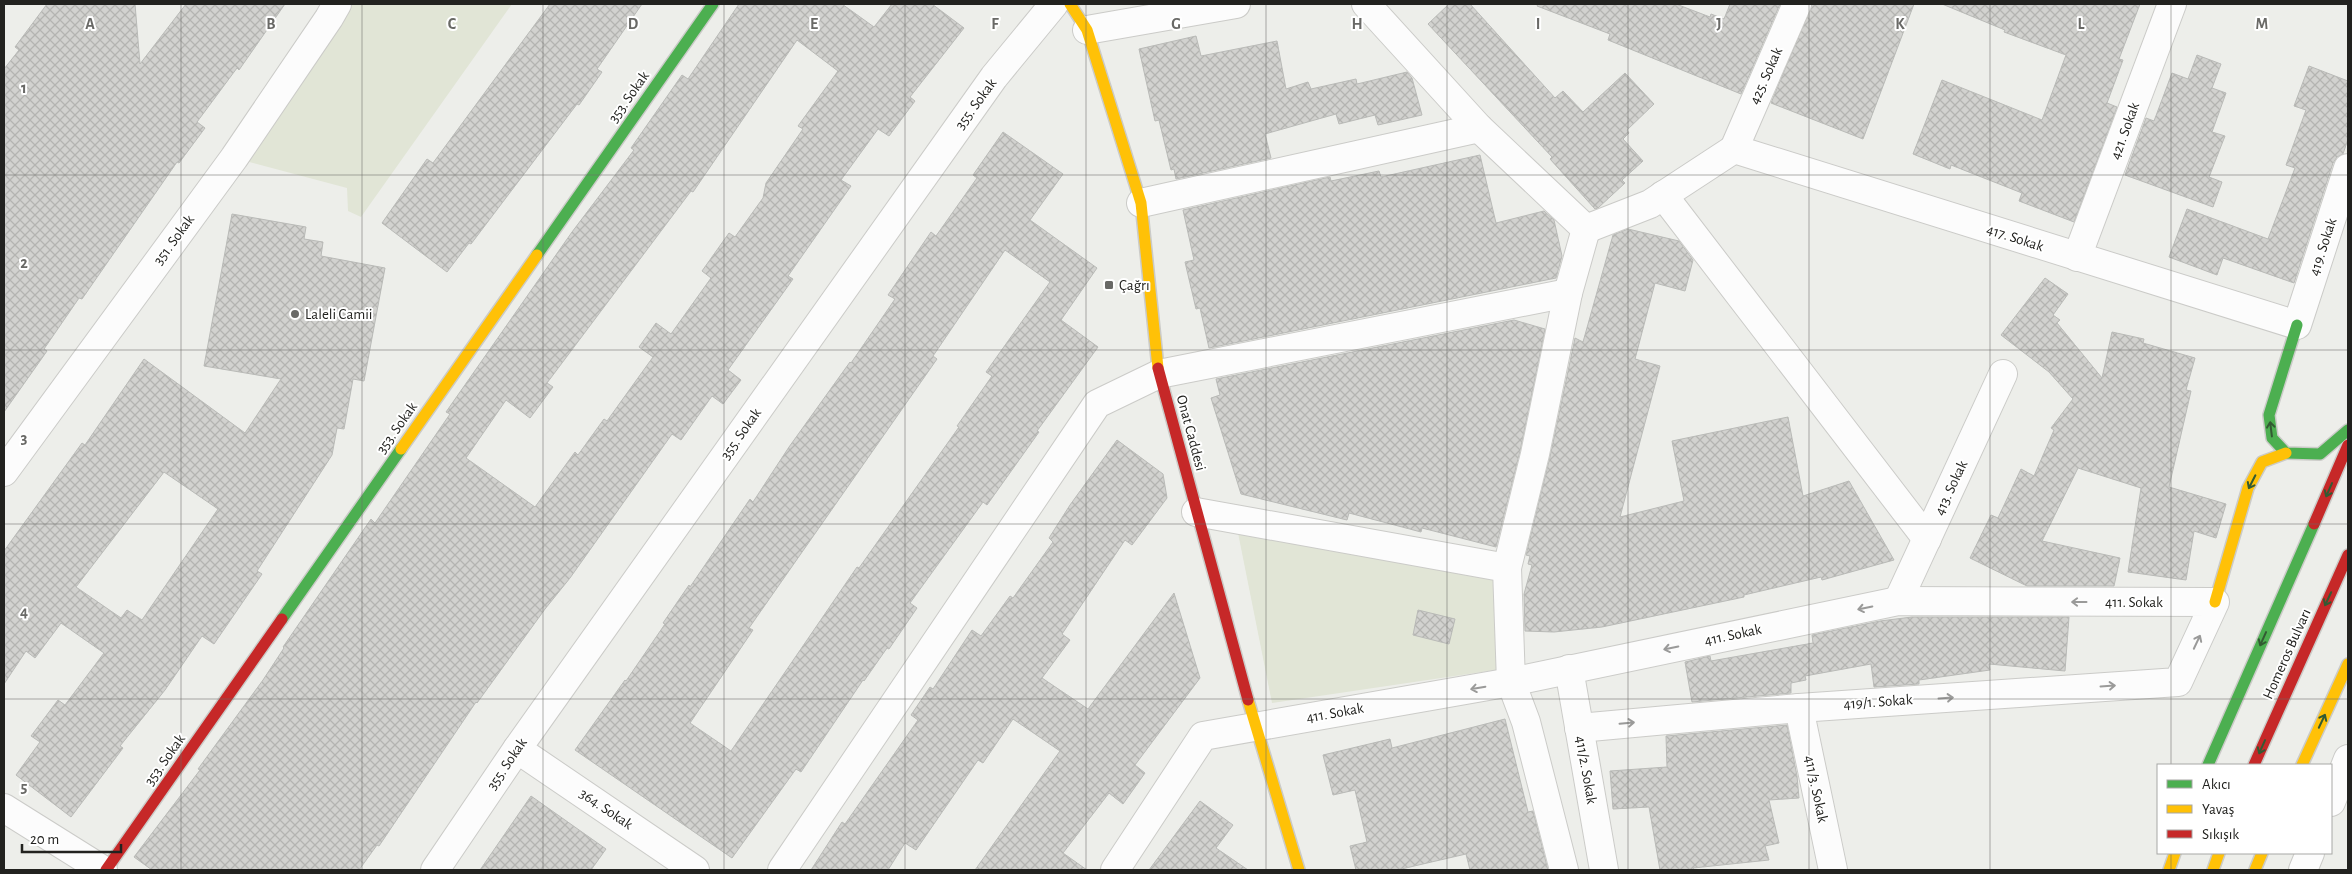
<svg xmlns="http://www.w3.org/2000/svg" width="2352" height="874" font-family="'Alegreya Sans',sans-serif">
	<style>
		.park { fill: #e1e5d6 }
		.building { fill: url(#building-cross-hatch); stroke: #b9bab7; fill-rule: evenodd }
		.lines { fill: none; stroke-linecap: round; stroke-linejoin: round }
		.street-casing { stroke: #cbcbc8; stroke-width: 30 }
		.fast-casing { stroke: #cbcbc8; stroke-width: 14 }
		.slow-casing { stroke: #cbcbc8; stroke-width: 14 }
		.jam-casing { stroke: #cbcbc8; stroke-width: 14 }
		.street { stroke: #fcfcfc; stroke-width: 28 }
		.fast { stroke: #4caf50; stroke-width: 11 }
		.slow { stroke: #ffc107; stroke-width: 11 }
		.jam { stroke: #c62828; stroke-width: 11 }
		.oneway { stroke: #335a33 }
		.oneway2 { stroke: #9a9a99 }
		.grid { fill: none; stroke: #696966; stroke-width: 1; stroke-opacity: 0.55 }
		.poi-dot { fill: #696966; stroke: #fff; stroke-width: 2 }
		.labels { text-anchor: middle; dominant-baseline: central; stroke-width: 4; stroke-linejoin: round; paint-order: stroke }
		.street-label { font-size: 15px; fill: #22221f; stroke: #fff }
		.poi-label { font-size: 15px; fill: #22221f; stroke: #fff; text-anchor: start }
		.grid-label { font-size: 16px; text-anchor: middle; font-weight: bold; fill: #696966; stroke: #fff; stroke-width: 4; stroke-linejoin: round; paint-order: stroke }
	</style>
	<defs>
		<pattern id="building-cross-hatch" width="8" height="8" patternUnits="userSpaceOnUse" patternTransform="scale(1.25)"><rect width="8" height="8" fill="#d2d2cf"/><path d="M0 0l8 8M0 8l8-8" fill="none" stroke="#b4b4b1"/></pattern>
	</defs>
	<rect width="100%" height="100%" fill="#edeeea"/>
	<!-- park -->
	<g class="park">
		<polygon points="339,4 512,4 361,217 348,211 347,188 234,158"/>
		<polygon points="1238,533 1503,576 1502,669 1272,703"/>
	</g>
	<!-- building -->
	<g class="building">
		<polygon points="47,4 135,4 140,64 186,4 285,4 239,70 237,68 197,122 205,128 179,163 177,162 82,299 79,298 44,349 47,351 4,412 4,69 19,50 15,47"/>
		<polygon points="550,4 642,4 597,69 602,72 579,105 577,104 471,244 469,243 447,272 382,223 427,159 433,163"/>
		<path d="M739 4H842L874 27 892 4H932L964 28 910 97 915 101 889 136 878 129 841 180 851 186 788 276 793 279 728 370 741 380 723 404 712 396 681 440 672 434 570 578 545 609 477 703 476 702 379 846 377 845 359 870H152L134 857 200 770 198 769 263 680 284 648 283 647 371 519 375 523 450 414 446 412 572 232 634 150 631 148 682 75 688 79ZM797 40 838 71 798 126 803 129 766 183 763 198 735 237 729 233 702 271 711 278 671 334 656 323 639 347 653 357 607 421 604 419 578 455 575 452 535 507 466 458 506 400 530 418 553 387 547 383 691 191 693 192Z"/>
		<polygon points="1449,4 1470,4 1555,98 1563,91 1583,112 1625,73 1654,104 1627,130 1629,133 1623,139 1643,161 1622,180 1625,183 1598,208 1595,209 1550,159 1552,157 1428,24"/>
		<polygon points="1538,4 1676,4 1710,17 1711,14 1724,19 1730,4 1780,4 1741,94 1608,40 1610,34 1537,6"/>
		<polygon points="1812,4 1914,4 1863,139 1771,103"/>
		<polygon points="1942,4 2140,4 2119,59 2123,60 2107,103 2117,107 2074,222 2019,201 2022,193 1951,165 1950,169 1913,154 1942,80 2042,120 2066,55 2004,32 2005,30"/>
		<polygon points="1196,36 1201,56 1277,41 1286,89 1308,82 1311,89 1356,79 1357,84 1407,72 1412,78 1422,115 1378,125 1375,115 1339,124 1336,114 1265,134 1271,158 1176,179 1174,169 1171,170 1159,120 1155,121 1139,49"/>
		<polygon points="2197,55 2221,64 2212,88 2226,93 2212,132 2225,136 2209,177 2222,182 2213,207 2125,175 2146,118 2154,121 2172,73 2188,79"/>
		<polygon points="2309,66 2348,81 2348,139 2343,154 2337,157 2333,163 2294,283 2223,258 2217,275 2169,257 2187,209 2268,239 2295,168 2286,165 2306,110 2294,106"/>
		<path d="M1003 132 1063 174 1030 220 1097 268 1061 320 1098 347 1037 431 1039 432 987 505 983 502 910 603 917 608 889 649 887 648 864 681 863 680 801 772 796 769 732 858 575 750 625 680 626 681 665 624 663 623 689 585 690 587 750 499 753 502 789 447 850 362 851 363 895 299 888 295 931 232 936 236 977 178 973 175ZM1005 250 1050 282 986 372 992 376 957 426 959 427 859 568 857 567 731 751 690 723 753 630 749 628 937 359 933 356Z"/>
		<polygon points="1480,155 1496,223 1544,211 1554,220 1562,256 1556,278 1209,348 1200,308 1196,309 1185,262 1194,260 1183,210 1330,177 1331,181 1379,171 1381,177"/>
		<path d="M232 214 306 227 304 239 323 242 321 256 385 268 364 381 353 379 344 429 337 428 332 455 257 571 262 574 214 644 202 636 165 690 120 746 123 748 71 817 16 775 40 742 31 736 58 700 65 705 104 653 61 623 35 658 26 651 4 684V551L82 443 85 445 144 359 245 433 281 379 204 366ZM164 472 218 509 142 620 127 610 121 618 76 587Z"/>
		<polygon points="1628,229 1679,241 1693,260 1685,291 1655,283 1635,359 1660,366 1620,517 1684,501 1672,441 1788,417 1803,496 1849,481 1894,560 1822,580 1821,577 1744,595 1744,597 1602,627 1554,632 1525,631 1524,594 1532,565 1528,564 1530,556 1526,555 1550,457 1575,338 1583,342 1613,235"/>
		<polygon points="2045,278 2068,294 2053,315 2060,320 2057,323 2102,378 2112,332 2144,339 2143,343 2195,358 2186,390 2191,391 2169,487 2226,504 2216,538 2194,531 2186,580 2128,572 2141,488 2078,468 2042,541 2120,558 2114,586 2027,586 1970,558 1991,515 1998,518 2021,469 2034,476 2054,430 2051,428 2073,399 2049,372 2001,335"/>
		<polygon points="1514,320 1545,329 1520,451 1496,547 1422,528 1421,532 1349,513 1347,520 1241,494 1211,398 1220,395 1216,379"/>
		<polygon points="1117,440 1163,474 1167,498 1132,545 1125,540 1062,634 1070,640 1042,678 1088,709 1174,593 1200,678 1135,765 1145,773 1123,804 1109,793 1063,853 1087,870 975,870 1060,751 1013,719 983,763 978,760 916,850 905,843 888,870 811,870 842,822 845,824 918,720 911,715 930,687 933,689 972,630 981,636 1010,596 1013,598 1053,542 1049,538 1070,505"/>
		<polygon points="1418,610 1455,619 1449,644 1413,635"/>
		<polygon points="1912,617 2069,617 2065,671 1989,664 1990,670 1919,680 1919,684 1874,687 1871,664 1805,676 1806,680 1791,683 1791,693 1692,702 1685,662 1710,656 1711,661 1813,643 1812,635 1880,621"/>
		<polygon points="1505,719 1528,812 1533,811 1548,870 1470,870 1466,854 1397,870 1356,870 1350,846 1367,842 1355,790 1333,795 1323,755 1390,739 1392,748"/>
		<polygon points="1787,725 1797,776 1799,798 1769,800 1779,843 1765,846 1769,860 1693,868 1694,870 1660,870 1649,807 1613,809 1610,771 1667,767 1666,736"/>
		<polygon points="531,796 606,849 591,870 480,870"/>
		<polygon points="1200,801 1233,825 1216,848 1248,870 1149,870"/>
	</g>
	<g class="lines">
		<defs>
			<g id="street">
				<polyline points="1366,4 1479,128 1586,229"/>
				<polyline points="1087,30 1236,4"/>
				<polyline points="1734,149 2297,325 2348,168"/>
				<polyline points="1734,149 1797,4"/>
				<polyline points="1663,195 1927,539"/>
				<polyline points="1141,203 1479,128"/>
				<polyline points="1586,229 1650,204 1734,149"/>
				<polyline points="2077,257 2172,4"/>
				<polyline points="4,472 234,158 329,18 337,4"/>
				<polyline points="1196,512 1507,568 1511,682 1526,722 1564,870"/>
				<polyline points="1507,568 1535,454 1568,293 1586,229"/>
				<polyline points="1898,601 2003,374"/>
				<polyline points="1569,669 1604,870"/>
				<polyline points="1799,708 1833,870"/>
				<polyline points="517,749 695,870"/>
				<polyline points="2331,802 2348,759"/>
				<polyline points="4,808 103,870"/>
				<polyline points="435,870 517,749 994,77 1054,4"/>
				<polyline points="782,870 1097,404 1159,374 1568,293"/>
				<polyline points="1115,870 1203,736 1511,682 1898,601 2215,602 2178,682 1799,708 1579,728"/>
				<polyline points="2303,870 2310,853"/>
			</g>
			<g id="fast">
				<polyline points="537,255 713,4"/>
				<polyline points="2297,325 2269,415 2272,438 2286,453 2320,454 2348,430"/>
				<polyline points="282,619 401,449"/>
				<polyline points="2208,765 2314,524"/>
			</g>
			<g id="slow">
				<polyline points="1070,4 1087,30 1141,203 1158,368"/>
				<polyline points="401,449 537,255"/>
				<polyline points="2215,602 2248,488 2262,462 2286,453"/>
				<polyline points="1248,700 1299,870"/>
				<polyline points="2302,765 2348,664"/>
				<polyline points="2169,870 2175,853"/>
				<polyline points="2213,870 2219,853"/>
				<polyline points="2255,870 2262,853"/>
			</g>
			<g id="jam">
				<polyline points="1158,368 1248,700"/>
				<polyline points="2314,524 2348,445"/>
				<polyline points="2254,765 2348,555"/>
				<polyline points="106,870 282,619"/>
			</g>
		</defs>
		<!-- street casing -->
		<use href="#street" class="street-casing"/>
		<!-- fast casing -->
		<use href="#fast" class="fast-casing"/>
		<!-- slow casing -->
		<use href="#slow" class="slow-casing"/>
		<!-- jam casing -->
		<use href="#jam" class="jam-casing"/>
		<!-- street -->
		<use href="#street" class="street"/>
		<!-- fast -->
		<use href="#fast" class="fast"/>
		<!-- slow -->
		<use href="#slow" class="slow"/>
		<!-- jam -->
		<use href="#jam" class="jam"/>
	</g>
	<!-- one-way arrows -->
	<defs><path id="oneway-shaft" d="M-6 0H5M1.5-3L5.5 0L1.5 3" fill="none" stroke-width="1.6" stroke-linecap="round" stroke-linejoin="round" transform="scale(1.25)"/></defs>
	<g class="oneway">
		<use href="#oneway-shaft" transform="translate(2271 429) rotate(-97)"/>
		<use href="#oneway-shaft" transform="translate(2252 482) rotate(117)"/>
		<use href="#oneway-shaft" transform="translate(2329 490) rotate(114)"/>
		<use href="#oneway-shaft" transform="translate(2328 599) rotate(115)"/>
		<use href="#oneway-shaft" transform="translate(2263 639) rotate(114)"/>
		<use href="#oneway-shaft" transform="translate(2322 721) rotate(-65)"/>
		<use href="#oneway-shaft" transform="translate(2262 747) rotate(114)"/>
	</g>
	<g class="oneway2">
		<use href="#oneway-shaft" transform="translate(2079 602) rotate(-180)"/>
		<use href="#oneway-shaft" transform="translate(1865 608) rotate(168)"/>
		<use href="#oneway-shaft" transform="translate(2197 642) rotate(-65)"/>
		<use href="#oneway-shaft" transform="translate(1671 648) rotate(168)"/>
		<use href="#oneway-shaft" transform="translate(2108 686) rotate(-4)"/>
		<use href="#oneway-shaft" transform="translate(1478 688) rotate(170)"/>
		<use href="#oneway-shaft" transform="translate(1946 698) rotate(-4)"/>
		<use href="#oneway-shaft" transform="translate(1627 723) rotate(-5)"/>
	</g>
	<!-- grid -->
	<path class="grid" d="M181 4V870M362 4V870M543 4V870M724 4V870M905 4V870M1086 4V870M1266 4V870M1447 4V870M1628 4V870M1809 4V870M1990 4V870M2171 4V765M4 175H2348M4 350H2348M4 524H2348M4 699H2348M2171 853V870"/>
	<!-- markers -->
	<g class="poi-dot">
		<rect x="1104" y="280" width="10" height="10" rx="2.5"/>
		<circle cx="295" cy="314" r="5"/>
	</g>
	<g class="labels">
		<!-- street labels -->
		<g class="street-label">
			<text transform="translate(1766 76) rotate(-66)">425. Sokak</text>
			<text transform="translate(629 97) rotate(-55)">353. Sokak</text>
			<text transform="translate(976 104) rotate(-54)">355. Sokak</text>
			<text transform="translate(2125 131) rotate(-70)">421. Sokak</text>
			<text transform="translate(2015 238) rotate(18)">417. Sokak</text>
			<text transform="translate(174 240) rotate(-54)">351. Sokak</text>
			<text transform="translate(2323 247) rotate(-72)">419. Sokak</text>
			<text transform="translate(397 428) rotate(-55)">353. Sokak</text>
			<text transform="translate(1191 433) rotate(75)">Onat Caddesi</text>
			<text transform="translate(741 434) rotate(-55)">355. Sokak</text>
			<text transform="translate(1951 488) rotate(-65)">413. Sokak</text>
			<text x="2134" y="602">411. Sokak</text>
			<text transform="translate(1733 635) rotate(-12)">411. Sokak</text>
			<text transform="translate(2287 654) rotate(-66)">Homeros Bulvarı</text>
			<text transform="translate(1878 702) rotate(-4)">419/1. Sokak</text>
			<text transform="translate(1335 713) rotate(-10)">411. Sokak</text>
			<text transform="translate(165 760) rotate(-55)">353. Sokak</text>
			<text transform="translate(507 764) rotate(-56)">355. Sokak</text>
			<text transform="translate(1586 770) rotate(80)">411/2. Sokak</text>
			<text transform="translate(1816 789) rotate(78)">411/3. Sokak</text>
			<text transform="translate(606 809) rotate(34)">364. Sokak</text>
		</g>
		<!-- poi labels -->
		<g class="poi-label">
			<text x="1119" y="285">Çağrı</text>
			<text x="305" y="314">Laleli Camii</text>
		</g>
	</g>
	<g class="grid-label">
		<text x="90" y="29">A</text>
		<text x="271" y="29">B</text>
		<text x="452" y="29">C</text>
		<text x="633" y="29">D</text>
		<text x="814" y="29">E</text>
		<text x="995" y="29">F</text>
		<text x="1176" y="29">G</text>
		<text x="1357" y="29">H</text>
		<text x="1538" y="29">I</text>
		<text x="1719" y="29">J</text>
		<text x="1900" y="29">K</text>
		<text x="2081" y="29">L</text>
		<text x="2262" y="29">M</text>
		<text x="24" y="93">1</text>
		<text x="24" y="268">2</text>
		<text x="24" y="443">3</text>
		<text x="24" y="617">4</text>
		<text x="24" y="792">5</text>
	</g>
	<!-- border -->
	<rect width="2352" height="874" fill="none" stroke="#22221f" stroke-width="10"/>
	<!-- legend -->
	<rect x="2157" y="764" width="175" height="90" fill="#ffffff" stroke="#a7a7a5"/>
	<rect x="2167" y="780" width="25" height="8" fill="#4caf50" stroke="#a7a7a5"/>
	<text x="2202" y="789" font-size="15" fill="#22221f">Akıcı</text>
	<rect x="2167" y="805" width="25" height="8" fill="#ffc107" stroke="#a7a7a5"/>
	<text x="2202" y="814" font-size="15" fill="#22221f">Yavaş</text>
	<rect x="2167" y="830" width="25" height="8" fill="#c62828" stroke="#a7a7a5"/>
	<text x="2202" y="839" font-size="15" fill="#22221f">Sıkışık</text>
	<!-- scale -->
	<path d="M22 844v8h99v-8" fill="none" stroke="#22221f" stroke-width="2.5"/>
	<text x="30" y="844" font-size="15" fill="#22221f" stroke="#ffffff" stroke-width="4" paint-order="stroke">20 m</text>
</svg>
